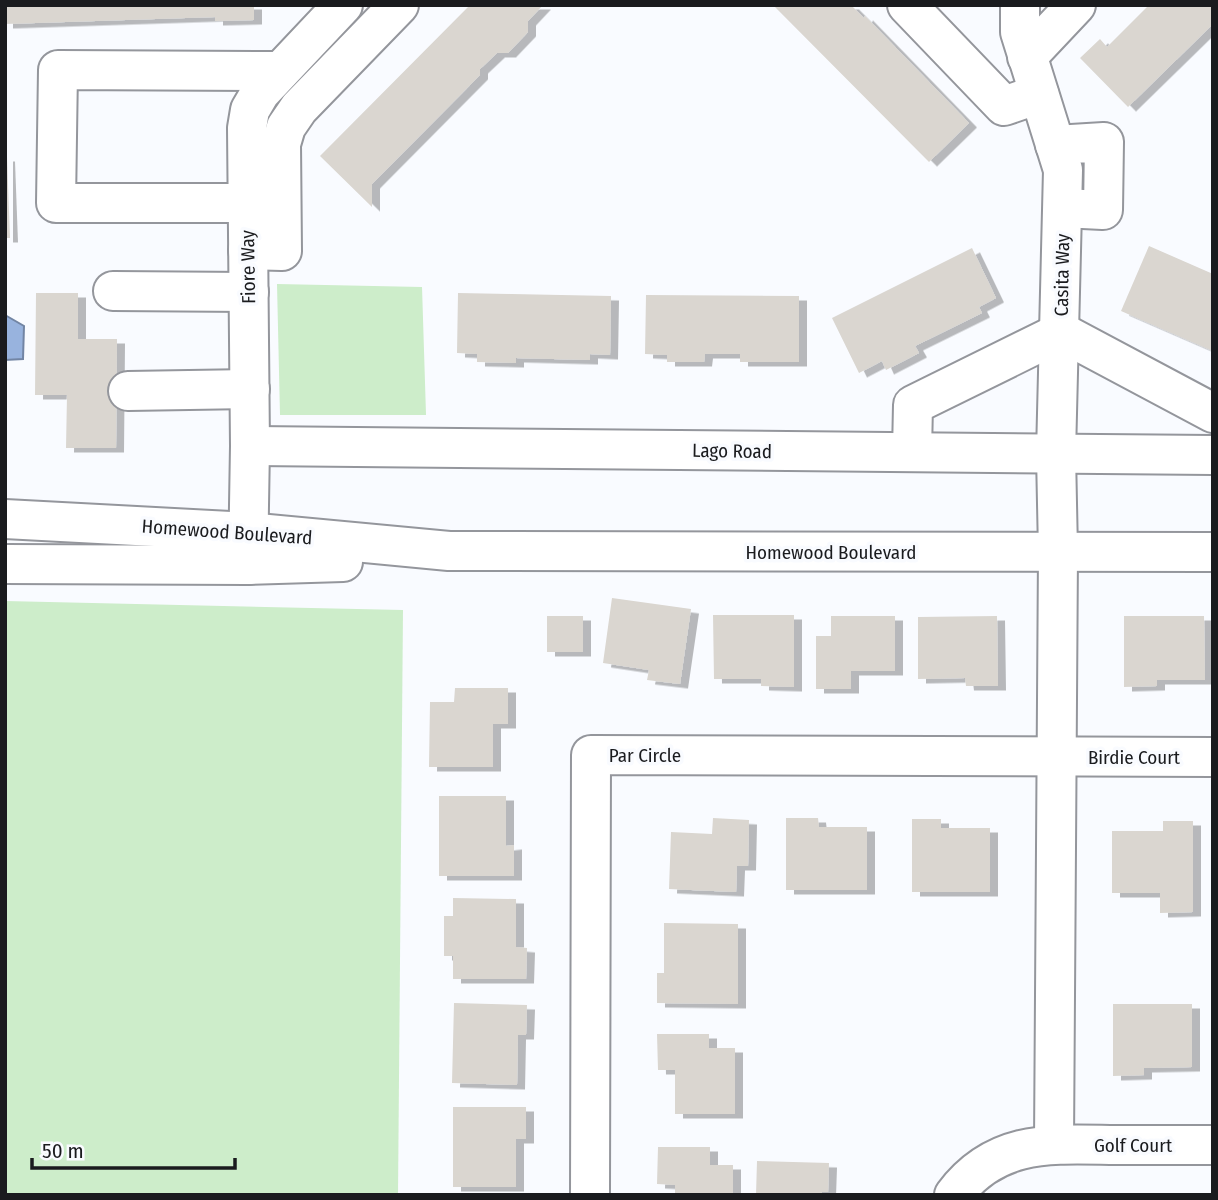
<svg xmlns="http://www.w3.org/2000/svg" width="1218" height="1200" font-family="'Fira Sans Condensed',sans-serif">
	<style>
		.green { fill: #cdedca }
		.water { fill: #98b3de; stroke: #7285a4; stroke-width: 2 }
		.building { fill: #dad6d0; filter: url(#shadow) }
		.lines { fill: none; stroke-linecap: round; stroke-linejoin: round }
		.minor-casing { stroke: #94969c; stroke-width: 42 }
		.minor { stroke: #fff; stroke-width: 38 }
		.labels { text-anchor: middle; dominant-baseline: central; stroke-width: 7; stroke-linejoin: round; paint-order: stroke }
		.street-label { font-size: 19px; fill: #1a1b1e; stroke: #f9fbff }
	</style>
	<defs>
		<filter id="shadow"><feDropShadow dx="8" dy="4.5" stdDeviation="0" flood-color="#0004"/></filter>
	</defs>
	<rect width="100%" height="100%" fill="#f9fbff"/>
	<!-- green -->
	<g class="green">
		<polygon points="277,284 422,287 426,415 280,415"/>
		<polygon points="5,601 403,610 398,1195 5,1195"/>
	</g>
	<!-- water -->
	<polygon class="water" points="5,315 24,326 23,359 5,360"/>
	<!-- building -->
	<g class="building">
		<polygon points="5,5 254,5 254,20 215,21 215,17 5,24"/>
		<polygon points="470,5 543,5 528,21 528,32 508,53 497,53 480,69 480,75 372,184 372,207 320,156"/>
		<polygon points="773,5 851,5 864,18 865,16 969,123 929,162"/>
		<polygon points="1149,5 1213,5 1213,24 1128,107 1080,58 1100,39 1107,47"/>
		<polygon points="5,157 7,157 10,238 5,238"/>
		<polygon points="1149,246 1213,274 1213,351 1121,311"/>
		<polygon points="972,248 996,298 979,307 982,313 915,346 919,353 886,370 882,361 859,373 832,318"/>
		<polygon points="36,293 78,293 78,339 117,339 116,448 66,448 67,395 35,395"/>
		<polygon points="458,293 611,296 610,355 590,354 590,360 516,358 516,363 477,362 477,354 457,353"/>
		<polygon points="646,295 799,296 799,362 740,362 740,354 705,354 704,362 667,362 667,355 645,354"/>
		<polygon points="612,598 691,609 680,684 647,680 649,670 603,663"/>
		<polygon points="713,615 794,615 794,687 761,686 761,679 714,679"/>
		<rect x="547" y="616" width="36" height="36"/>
		<polygon points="831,616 895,616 895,671 851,671 851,689 816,689 816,636 831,636"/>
		<polygon points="997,616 998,686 966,686 965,678 918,679 918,617"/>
		<polygon points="1124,616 1204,616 1205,680 1157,680 1157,686 1124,687"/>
		<polygon points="455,688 508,688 508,724 493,724 493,767 429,767 430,702 454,702"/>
		<polygon points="439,796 506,796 506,846 514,845 514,876 439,876"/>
		<polygon points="713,818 749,820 748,866 737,866 736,892 669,889 671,832 712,834"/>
		<polygon points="786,818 818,818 819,827 867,827 867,890 786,890"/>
		<polygon points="912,819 941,819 941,828 990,828 990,892 912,892"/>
		<polygon points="1163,821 1193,821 1193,912 1160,913 1160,893 1112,893 1112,831 1163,831"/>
		<polygon points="453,898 516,899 516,947 527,948 526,979 453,979 453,956 444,956 444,916 453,916"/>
		<polygon points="664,923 738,924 738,1004 657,1003 657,973 664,973"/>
		<polygon points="454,1003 527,1005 526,1035 518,1035 517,1085 452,1083"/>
		<polygon points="1113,1004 1192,1004 1192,1067 1144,1068 1144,1075 1113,1076"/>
		<polygon points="657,1034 709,1034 709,1048 735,1048 735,1114 675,1114 675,1070 658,1070"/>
		<polygon points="453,1107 526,1107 526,1139 516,1139 516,1187 453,1187"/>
		<polygon points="658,1147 710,1147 710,1165 733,1165 733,1195 675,1195 675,1185 657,1184"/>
		<polygon points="757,1161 829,1163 828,1192 822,1192 822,1195 756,1195"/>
	</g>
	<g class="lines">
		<defs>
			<g id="minor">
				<polyline points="907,5 1004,106 1039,94"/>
				<polyline points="1020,5 1020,32 1063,170 1056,454 1058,552 1054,1144"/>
				<polyline points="1027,57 1076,5"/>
				<polyline points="1055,145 1104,142 1103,210 1063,208"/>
				<polyline points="247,203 56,203 58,70 280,71"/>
				<polyline points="248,250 282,251 281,144 286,127 299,108 399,5"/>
				<polyline points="113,291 249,292"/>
				<polyline points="128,391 250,389"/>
				<polyline points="250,446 1213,455"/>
				<polyline points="912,452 913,405 1061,332 1213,413"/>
				<polyline points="5,519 249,532 449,551 1213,552"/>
				<polyline points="5,564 248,565 343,562"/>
				<polyline points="248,565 250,446 247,128 250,110 260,93 343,5"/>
				<polyline points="590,1195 591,755 1213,757"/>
				<path d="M954 1195C995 1140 1050 1144 1110 1145 1145 1145 1179 1145 1213 1145"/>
			</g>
		</defs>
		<!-- minor casing -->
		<use href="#minor" class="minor-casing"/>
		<!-- minor -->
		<use href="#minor" class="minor"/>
	</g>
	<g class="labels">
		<!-- street labels -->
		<g class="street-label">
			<text transform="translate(248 267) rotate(-91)">Fiore Way</text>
			<text transform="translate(1062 275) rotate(-89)">Casita Way</text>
			<text transform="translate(732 451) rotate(1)">Lago Road</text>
			<text transform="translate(227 532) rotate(4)">Homewood Boulevard</text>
			<text x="831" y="552">Homewood Boulevard</text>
			<text x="645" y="755">Par Circle</text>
			<text x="1134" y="757">Birdie Court</text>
			<text x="1133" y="1145">Golf Court</text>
		</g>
	</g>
	<!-- border -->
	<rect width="1218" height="1200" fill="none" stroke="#1a1b1e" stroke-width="14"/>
	<!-- scale -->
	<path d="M32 1158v10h203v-10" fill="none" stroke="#1a1b1e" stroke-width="3.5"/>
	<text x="42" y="1158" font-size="21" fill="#1a1b1e" stroke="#f9fbff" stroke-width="5" paint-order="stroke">50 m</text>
</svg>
